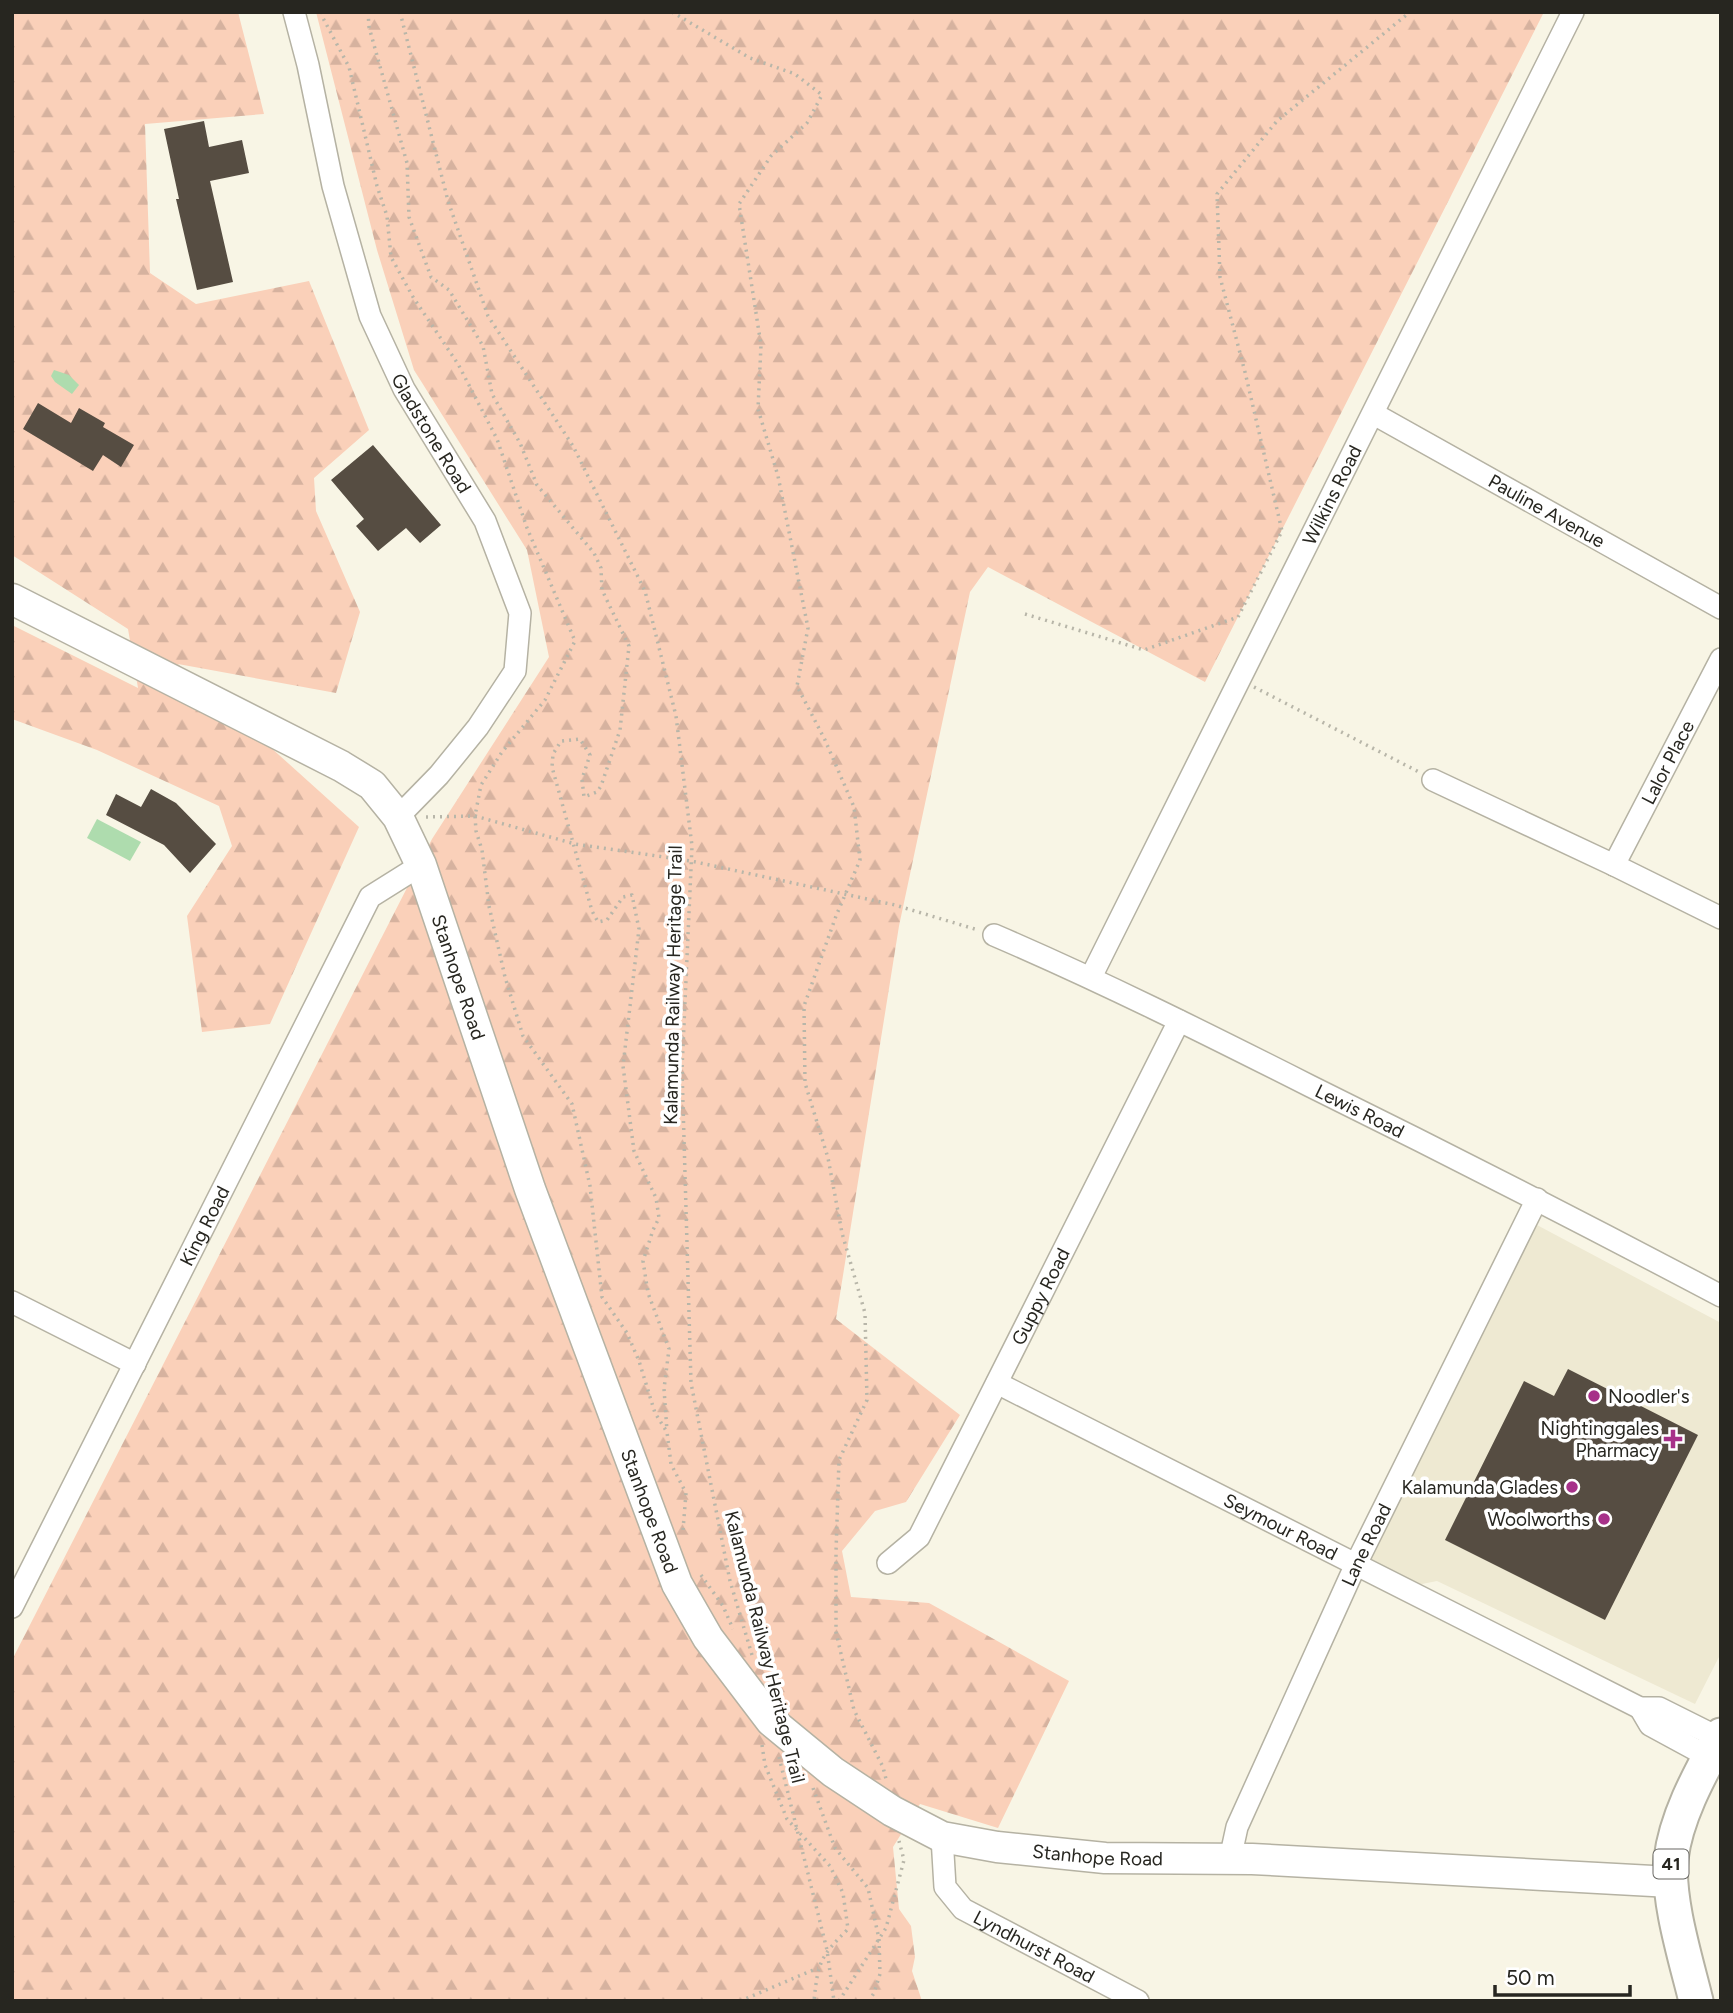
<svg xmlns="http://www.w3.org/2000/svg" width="1733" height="2013" font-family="Figtree,sans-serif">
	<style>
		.built { fill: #eee9d2 }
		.forest { fill: url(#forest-firs) }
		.water { fill: #aedcae }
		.building { fill: #564d42 }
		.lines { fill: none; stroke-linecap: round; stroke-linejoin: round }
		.street-casing { stroke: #b5b2a3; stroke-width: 24 }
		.secondary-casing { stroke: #b5b2a3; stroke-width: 33 }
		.primary-casing { stroke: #b5b2a3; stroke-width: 37 }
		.path { stroke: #b8b6a9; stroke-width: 3.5; stroke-dasharray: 2 5; stroke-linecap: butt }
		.street { stroke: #fff; stroke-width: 21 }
		.secondary { stroke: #fff; stroke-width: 30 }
		.primary { stroke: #fff; stroke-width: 33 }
		.poi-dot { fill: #a73189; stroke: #fff; stroke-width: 2.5 }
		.labels { text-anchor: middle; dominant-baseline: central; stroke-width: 7; stroke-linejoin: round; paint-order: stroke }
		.shield { fill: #fff; stroke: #686763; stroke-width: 2 }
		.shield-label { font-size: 18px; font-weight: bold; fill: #272620 }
		.street-label { font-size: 19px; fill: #272620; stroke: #fff }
		.poi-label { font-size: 19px; fill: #272620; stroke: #fff; text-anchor: end }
	</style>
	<defs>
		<pattern id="forest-firs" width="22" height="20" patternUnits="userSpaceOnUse" patternTransform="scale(1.75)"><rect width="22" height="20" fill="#fad0b9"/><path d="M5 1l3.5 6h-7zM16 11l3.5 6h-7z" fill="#d6b29f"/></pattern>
	</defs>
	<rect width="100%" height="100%" fill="#f8f5e5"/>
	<!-- built -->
	<polygon class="built" points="1537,1225 1721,1323 1721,1653 1695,1704 1437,1581 1417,1585 1367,1562"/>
	<!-- forest -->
	<g class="forest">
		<polygon points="12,12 238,12 264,114 145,124 150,273 196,304 309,281 369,430 314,478 316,511 360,612 336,693 178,664 359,827 270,1024 202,1032 187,916 232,846 219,806 97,750 12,719 12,625 138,688 128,629 12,555"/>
		<polygon points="316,12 1544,12 1205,682 988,567 970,592 899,926 836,1319 960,1415 906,1502 875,1511 842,1551 851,1597 929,1603 1069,1681 998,1828 920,1804 893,1847 899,1909 911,1926 915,1957 912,1971 922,2001 12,2001 12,1660 432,839 549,657 527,550 414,370 377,250"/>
	</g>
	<!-- water -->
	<g class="water">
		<polygon points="54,370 69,375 79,385 72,394 55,382 51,376"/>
		<polygon points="97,819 141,842 130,861 87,838"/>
	</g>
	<!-- building -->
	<g class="building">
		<polygon points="204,121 209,147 242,140 249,173 210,181 233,282 197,290 176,199 179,199 164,129"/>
		<polygon points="38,403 71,423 79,408 105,423 103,427 134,445 121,467 103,455 93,471 23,429"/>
		<polygon points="373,445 441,525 420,543 406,528 378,551 356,526 364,519 331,480"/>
		<polygon points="151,789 176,803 216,844 190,873 164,845 106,815 116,794 141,807"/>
		<polygon points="1568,1369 1698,1435 1605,1620 1445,1540 1524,1381 1554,1396"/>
	</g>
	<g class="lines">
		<defs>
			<g id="street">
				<path id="s1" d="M294 12 308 65 333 186 370 316 404 389 485 521 520 613 515 671 478 727 439 775 398 817"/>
				<path id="s2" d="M1374 414 1721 608"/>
				<polyline points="1433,780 1614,865 1721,918"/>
				<path id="s3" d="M1614 865 1721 659"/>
				<path id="s4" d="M994 935C1101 981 1205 1033 1310 1086 1448 1154 1585 1224 1721 1296"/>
				<path id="s5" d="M1091 977 1573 12"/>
				<polyline points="12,1302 135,1364"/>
				<path id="s6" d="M997 1383 1640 1708H1659L1719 1738"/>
				<path id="s7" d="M888 1563 919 1537 1179 1021"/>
				<path id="s8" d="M12 1607 370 897 421 865"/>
				<polyline points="1640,1708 1650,1725 1709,1757"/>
				<path id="s9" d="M942 1837 945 1887 963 1909 1138 2001"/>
				<path id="s10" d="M1230 1859 1237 1827 1356 1564 1537 1199"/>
			</g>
			<g id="secondary">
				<path id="s11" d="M12 599 341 766 372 785 398 817 421 865 530 1189 677 1584 708 1638 771 1721 833 1772 892 1811 942 1837 997 1847 1105 1858 1252 1859 1671 1882"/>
			</g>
			<path id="primary" d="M1696 2001C1686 1960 1667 1900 1671 1859 1676 1816 1701 1772 1721 1735"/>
		</defs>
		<!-- street casing -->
		<use href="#street" class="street-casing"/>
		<!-- secondary casing -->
		<use href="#secondary" class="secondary-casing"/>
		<!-- primary casing -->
		<use href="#primary" class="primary-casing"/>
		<!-- path -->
		<g class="path">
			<polyline points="322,12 323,18 349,67 377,186 387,216 391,257 413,297 458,364 497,439 527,528 575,641 545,700 502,752 481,785 475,816 476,831 482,850 489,906 505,977 523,1036 572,1104 590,1186 602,1297 627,1333 639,1361 655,1413 667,1432 671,1464 686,1493 683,1530"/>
			<polyline points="368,12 369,27 407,163 409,217 431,277 449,290 483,346 492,394 520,443 537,485 594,553 601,568 602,590 629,646 620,730 601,786 597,792 584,797 582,779 590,755 580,739 561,741 553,754 552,767 592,911 598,922 607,920 623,897 632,895 639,929 623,1066 634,1151 656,1198 659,1218 653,1230 643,1261 648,1293 669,1349 664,1389 667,1431"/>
			<polyline points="400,12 448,201 488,316 573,446 645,591 676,716 692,846 682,1069 691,1383 730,1581 752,1655"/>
			<polyline points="672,12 750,58 795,74 822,95 807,123 771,156 739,204 761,345 758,409 778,476 808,628 797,686 825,740 854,807 860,860 836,916 804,1006 805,1083 828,1158 842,1233 865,1313 867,1400 839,1460 836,1552 836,1632 854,1710 883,1767 886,1779"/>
			<polyline points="1025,614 1144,650 1238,617 1282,531 1245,372 1220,277 1217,194 1277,121 1410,12"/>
			<polyline points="1254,687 1419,772"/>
			<polyline points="426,817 475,816 575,844 691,861 895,905 978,930"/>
			<polyline points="701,1575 723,1606 733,1629"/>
			<path d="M762 1745 765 1765 787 1819 830 1866 843 1893 848 1929C820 1957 818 1962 814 2001"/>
			<polyline points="779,1757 827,1950 834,2001"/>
			<polyline points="813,1788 835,1848 868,1888 879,1939 880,1974 874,1993 869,2001"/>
			<polyline points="740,2001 818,1968"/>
			<polyline points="839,2001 886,1928 904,1860 899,1841"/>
		</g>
		<!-- street -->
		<use href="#street" class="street"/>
		<!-- secondary -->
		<use href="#secondary" class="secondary"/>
		<!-- primary -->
		<use href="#primary" class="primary"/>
	</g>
	<!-- markers -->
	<g class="poi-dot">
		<circle cx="1594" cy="1396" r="7"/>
		<path d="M1669.5 1428.5h7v7h7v7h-7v7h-7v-7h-7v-7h7z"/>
		<circle cx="1572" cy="1487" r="7"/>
		<circle cx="1604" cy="1519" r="7"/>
	</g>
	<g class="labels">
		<!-- shield labels -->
		<rect class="shield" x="1653.5" y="1849.5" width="35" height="29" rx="5"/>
		<g class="shield-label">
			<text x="1671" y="1864">41</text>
		</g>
		<!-- street labels -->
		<g class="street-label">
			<text stroke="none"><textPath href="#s1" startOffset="446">Gladstone Road</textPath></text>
			<text stroke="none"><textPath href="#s5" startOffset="539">Wilkins Road</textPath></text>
			<text stroke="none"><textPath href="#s2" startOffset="198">Pauline Avenue</textPath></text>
			<text stroke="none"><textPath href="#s3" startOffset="116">Lalor Place</textPath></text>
			<text stroke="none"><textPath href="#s11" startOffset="618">Stanhope Road</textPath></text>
			<text transform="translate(673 985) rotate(-89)">Kalamunda Railway Heritage Trail</text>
			<text stroke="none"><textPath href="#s4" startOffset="406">Lewis Road</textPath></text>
			<text stroke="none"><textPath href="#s8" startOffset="427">King Road</textPath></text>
			<text stroke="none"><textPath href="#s7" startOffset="310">Guppy Road</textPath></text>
			<text stroke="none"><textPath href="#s11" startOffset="1185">Stanhope Road</textPath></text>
			<text stroke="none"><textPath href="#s6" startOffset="318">Seymour Road</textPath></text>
			<text stroke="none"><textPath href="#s10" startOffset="343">Lane Road</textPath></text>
			<text transform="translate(765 1647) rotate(76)">Kalamunda Railway Heritage Trail</text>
			<text stroke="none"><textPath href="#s11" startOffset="1794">Stanhope Road</textPath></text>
			<text stroke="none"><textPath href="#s9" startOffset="159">Lyndhurst Road</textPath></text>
		</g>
		<!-- poi labels -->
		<g class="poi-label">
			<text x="1608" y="1396" text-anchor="start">Noodler's</text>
			<text x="1659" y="1428">Nightinggales<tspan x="1659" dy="22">Pharmacy</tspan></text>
			<text x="1558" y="1487">Kalamunda Glades</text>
			<text x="1590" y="1519">Woolworths</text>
		</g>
	</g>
	<!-- border -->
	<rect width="1733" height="2013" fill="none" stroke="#272620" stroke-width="28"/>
	<!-- scale -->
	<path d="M1495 1985v10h135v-10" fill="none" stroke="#272620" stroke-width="3.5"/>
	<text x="1506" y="1985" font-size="21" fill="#272620" stroke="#ffffff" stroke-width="5" paint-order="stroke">50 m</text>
</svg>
